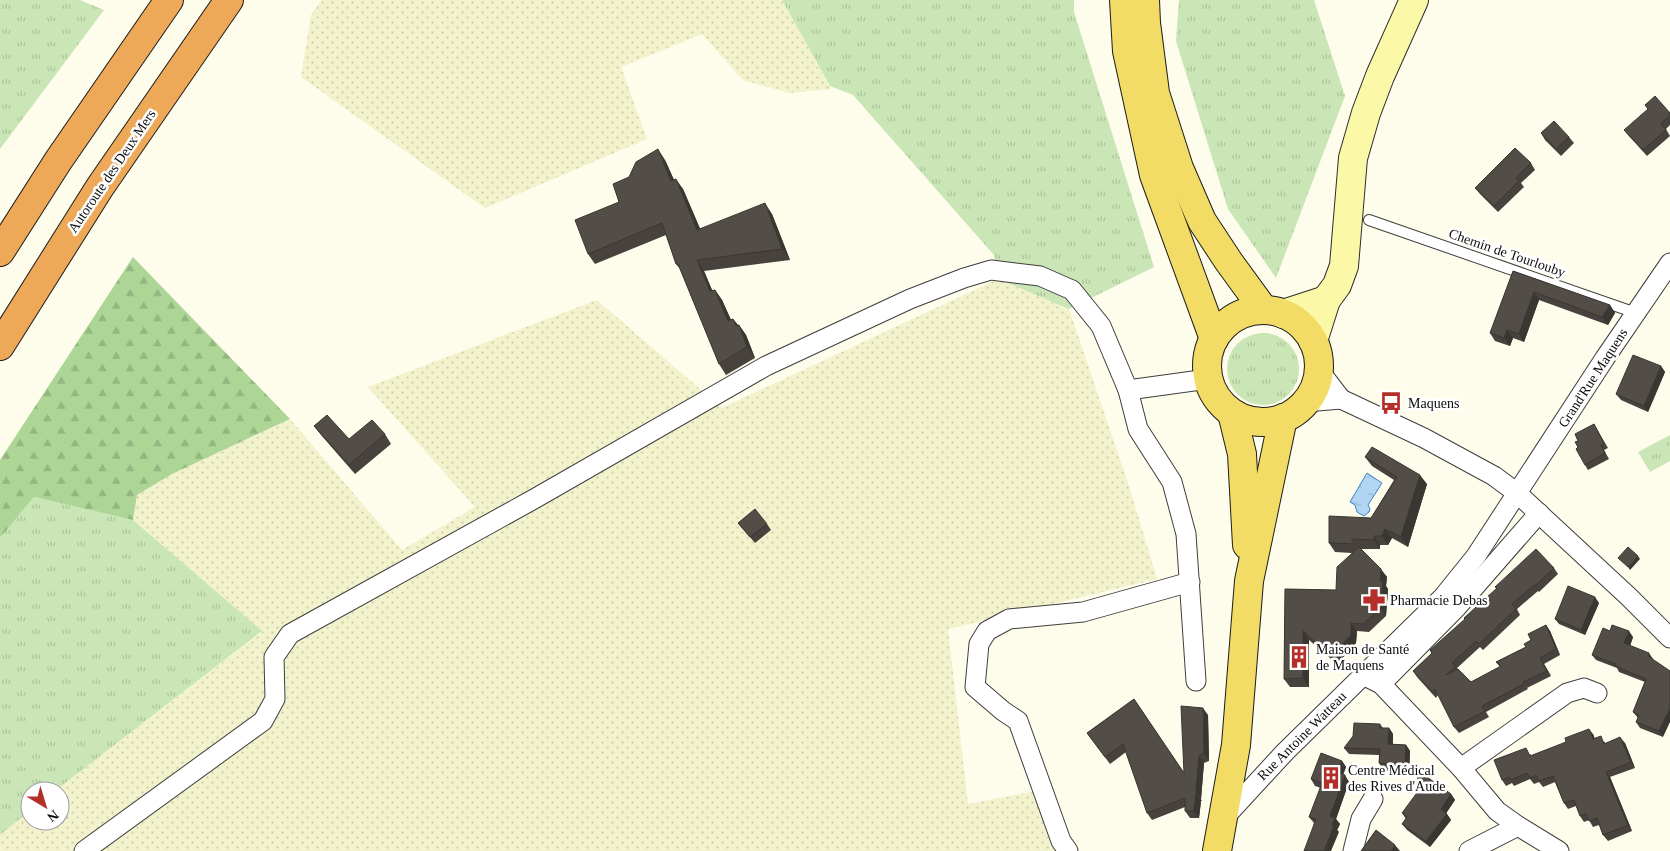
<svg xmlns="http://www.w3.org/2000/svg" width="1670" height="851" font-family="'Times New Roman',serif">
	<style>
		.farmland { fill: url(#farmland-dots) }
		.grass { fill: url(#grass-tufts) }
		.forest { fill: url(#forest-firs) }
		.water { fill: url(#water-ripples); stroke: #3b83c6 }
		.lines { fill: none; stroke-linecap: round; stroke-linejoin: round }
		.lane-casing { stroke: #3e3e3e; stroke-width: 12 }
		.street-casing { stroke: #3e3e3e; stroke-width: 21 }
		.secondary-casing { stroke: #2d2d2d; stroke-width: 30 }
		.primary-casing { stroke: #1c1c1c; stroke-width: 30 }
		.highway-casing { stroke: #1c1c1c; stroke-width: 30 }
		.lane { stroke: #fff; stroke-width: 10 }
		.street { stroke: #fff; stroke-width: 19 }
		.secondary { stroke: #fbf9a8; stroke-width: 28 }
		.primary { stroke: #f2dc65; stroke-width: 28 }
		.highway { stroke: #eea958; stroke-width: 28 }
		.wall { fill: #47423e }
		.shaded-wall { fill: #3a3632 }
		.building { fill: #534d48; stroke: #3a3632 }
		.labels { text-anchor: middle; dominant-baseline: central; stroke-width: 5; stroke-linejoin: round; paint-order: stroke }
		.street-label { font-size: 14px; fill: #0b0b0b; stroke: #fff }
		.poi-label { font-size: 14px; fill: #0b0b0b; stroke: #fff; text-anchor: start }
	</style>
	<defs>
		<pattern id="farmland-dots" width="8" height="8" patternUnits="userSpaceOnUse" patternTransform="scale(1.25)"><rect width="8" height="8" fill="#f2f2cc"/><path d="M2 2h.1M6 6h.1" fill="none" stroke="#ceceae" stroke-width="1.8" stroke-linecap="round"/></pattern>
		<pattern id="grass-tufts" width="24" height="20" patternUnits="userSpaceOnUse" patternTransform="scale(1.25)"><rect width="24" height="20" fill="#cbe6b6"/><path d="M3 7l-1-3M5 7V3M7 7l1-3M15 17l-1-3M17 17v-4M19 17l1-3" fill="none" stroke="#adc49b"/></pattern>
		<pattern id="forest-firs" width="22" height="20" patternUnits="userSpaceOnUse" patternTransform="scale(1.25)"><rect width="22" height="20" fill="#add696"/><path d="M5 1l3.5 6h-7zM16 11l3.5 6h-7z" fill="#94b680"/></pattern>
		<pattern id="water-ripples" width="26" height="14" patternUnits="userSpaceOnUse" patternTransform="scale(1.25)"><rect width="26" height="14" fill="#b1d5f3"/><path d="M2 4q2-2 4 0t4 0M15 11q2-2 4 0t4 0" fill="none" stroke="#97b6cf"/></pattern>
	</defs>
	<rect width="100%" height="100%" fill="#fefcea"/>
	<!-- farmland -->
	<g class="farmland">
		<polygon points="322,0 782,0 831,89 789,93 743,80 702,34 621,67 647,139 485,208 301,77 311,15"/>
		<polygon points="998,279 1069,309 1130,489 1157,579 948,629 968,804 1046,789 1063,851 0,851 0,835 30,811 30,821 60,821 60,791 55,791 262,632 133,520 137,495 172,474 290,419 402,550 475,507 368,387 597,300 722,408"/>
	</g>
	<!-- grass -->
	<g class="grass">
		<polygon points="0,0 80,0 104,10 0,149"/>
		<polygon points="782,0 1074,0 1074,12 1154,267 1069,309 998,279 994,255 853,95 830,86"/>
		<polygon points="1179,0 1314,0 1345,96 1276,278 1228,209 1176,41"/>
		<circle cx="1263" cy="369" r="36"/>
		<polygon points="1670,435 1670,461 1650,472 1638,452"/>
		<polygon points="34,497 133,520 262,631 55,791 30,791 30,811 0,835 0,538"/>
	</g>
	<!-- forest -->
	<polygon class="forest" points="133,257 290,419 172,474 137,495 133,520 34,497 0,538 0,460"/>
	<!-- water -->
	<polygon class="water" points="1367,473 1382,483 1368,505 1370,509 1369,512 1364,516 1357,512 1355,505 1350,502"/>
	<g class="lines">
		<defs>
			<polyline id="lane" points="1369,220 1636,313"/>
			<g id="street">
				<polyline points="1318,369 1341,399 1424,438 1494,476 1517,493 1547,521 1629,597 1670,638"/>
				<polyline points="1128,390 1138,429 1172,482 1186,534 1196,681"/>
				<polyline points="1305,402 1341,399"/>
				<polyline points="1363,675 1381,684 1461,768 1497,811 1518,826 1559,851"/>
				<polyline points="1381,684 1457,607 1539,513"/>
				<polyline points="1461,768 1567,693 1584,688 1597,693"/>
				<polyline points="1224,818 1285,752 1443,597 1476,556 1605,358 1670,263"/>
				<polyline points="84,851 263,721 275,699 274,657 290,634 534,499 766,366 910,299 964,278 991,270 1040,276 1072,290 1101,326 1128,390 1208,379"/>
				<polyline points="1068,851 1061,841 1018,721 1003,711 975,687 979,644 987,631 1009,619 1083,612 1190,582"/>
				<polyline points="1353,851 1361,819 1373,799"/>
				<polyline points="1469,851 1518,826"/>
			</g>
			<g id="secondary">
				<polyline points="1283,314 1326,300"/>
				<polyline points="1313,341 1326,300 1337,285 1344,266 1353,158 1366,113 1380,76 1414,0"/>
			</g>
			<g id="primary">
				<polyline points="1124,0 1127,51 1154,175 1214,339"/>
				<polyline points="1145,0 1146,23 1155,93 1179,168 1202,221 1229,262 1264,310"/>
				<circle cx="1263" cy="366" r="56"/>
				<polyline points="1232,413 1242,454 1247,545"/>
				<polyline points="1217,851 1236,745 1249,581 1283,418"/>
			</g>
			<g id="highway">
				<polyline points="0,252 58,161 169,0"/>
				<polyline points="0,346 100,187 229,0"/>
			</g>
		</defs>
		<!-- lane casing -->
		<use href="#lane" class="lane-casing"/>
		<!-- street casing -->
		<use href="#street" class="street-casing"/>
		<!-- secondary casing -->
		<use href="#secondary" class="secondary-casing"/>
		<!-- primary casing -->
		<use href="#primary" class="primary-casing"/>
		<!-- highway casing -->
		<use href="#highway" class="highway-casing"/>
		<!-- lane -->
		<use href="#lane" class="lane"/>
		<!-- street -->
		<use href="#street" class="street"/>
		<!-- secondary -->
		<use href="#secondary" class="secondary"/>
		<!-- primary -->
		<use href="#primary" class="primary"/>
		<!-- highway -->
		<use href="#highway" class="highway"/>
	</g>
	<!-- wall -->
	<g class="wall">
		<polygon points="1670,113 1670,125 1666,129 1670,136 1647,156 1628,135 1624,130"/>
		<polygon points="1541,133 1569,137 1574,143 1561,156 1545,140"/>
		<polygon points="665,160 674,180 683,189 700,229 772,214 790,260 704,271 712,290 715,290 722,300 731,320 733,319 738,325 739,325 746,335 755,358 726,375 719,364 680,269 676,264 666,235 595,264 588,254 619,202 629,177"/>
		<polygon points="1531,163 1535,170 1521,183 1524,187 1498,212 1480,194 1475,188"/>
		<polygon points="1513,271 1610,305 1615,313 1608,325 1539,300 1524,342 1513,338 1510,346 1495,341 1490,333"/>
		<polygon points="1661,366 1665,372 1648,412 1621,400 1616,394"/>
		<polygon points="1594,424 1608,448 1604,450 1609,459 1588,470 1585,465 1578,447 1578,441"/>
		<polygon points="314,426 349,439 385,434 391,444 355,474 321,435"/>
		<polygon points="1365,457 1427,484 1408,547 1392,538 1388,545 1380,545 1380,549 1360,549 1387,577 1386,586 1388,589 1386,616 1369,632 1357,631 1356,643 1337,664 1309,640 1309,687 1290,687 1284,679 1285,589 1336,590 1352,553 1335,552 1329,543 1371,518 1394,480 1372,466"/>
		<polygon points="738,523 767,524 771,530 755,543"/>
		<polygon points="1554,568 1558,574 1539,592 1538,591 1517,609 1520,615 1483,650 1480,647 1457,668 1471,682 1500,667 1496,662 1526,647 1531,640 1546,625 1550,631 1560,655 1544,664 1551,676 1527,688 1528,689 1486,712 1489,717 1459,733 1454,727 1438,695 1436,698 1417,677 1413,671 1432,654 1430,650"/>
		<polygon points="1599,603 1585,635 1559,624 1555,619"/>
		<polygon points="1610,631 1633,637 1630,646 1653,659 1663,737 1640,728 1636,722 1638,718 1633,712 1645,682 1619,672 1617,668 1596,660 1592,655"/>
		<polygon points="1134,699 1184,773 1208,715 1209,761 1204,763 1201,799 1202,801 1201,801 1199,818 1190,818 1185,811 1185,807 1152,820 1147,813 1126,752 1110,764 1087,733"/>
		<polygon points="1380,724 1383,728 1389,728 1393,734 1393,744 1406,745 1410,751 1409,776 1391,776 1387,769 1383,769 1379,763 1379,755 1349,754 1344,748"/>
		<polygon points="1593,734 1595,739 1605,742 1605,743 1625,743 1635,768 1610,777 1632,831 1608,841 1603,835 1599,825 1593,827 1589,820 1584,822 1580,816 1576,806 1568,809 1564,803 1555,782 1543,787 1539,782 1534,784 1530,779 1514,786 1512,783 1506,786 1502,780 1531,754 1531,756"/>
		<polygon points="1342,761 1346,767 1343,774 1349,782 1336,819 1340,824 1337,830 1339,832 1314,823 1309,817 1321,788 1315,786 1311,779"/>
		<polygon points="1451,794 1455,800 1446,813 1451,820 1430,847 1407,830 1402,824 1406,819 1402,813"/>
	</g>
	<!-- shaded-wall -->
	<g class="shaded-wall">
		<polygon points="658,149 665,160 679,191 671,181"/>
		<polygon points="676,179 683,189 705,240 697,230"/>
		<polygon points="765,203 772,214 790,260 782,249"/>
		<polygon points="697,260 704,271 717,302 710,291"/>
		<polygon points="715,290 722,300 736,331 728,321"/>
		<polygon points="1534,292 1539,300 1524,342 1519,334"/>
		<polygon points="1610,305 1615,313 1608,325 1602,317"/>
		<polygon points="733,319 741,329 739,325 746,335 755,358 747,347 736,326"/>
		<polygon points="1507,330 1513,338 1510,346 1504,338"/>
		<polygon points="1661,366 1665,372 1648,412 1644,406"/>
		<polygon points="1420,475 1427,484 1408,547 1401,537"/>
		<polygon points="1385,529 1392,538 1388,545 1382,536"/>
		<polygon points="1374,536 1380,545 1380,549 1374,540"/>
		<polygon points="1638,556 1640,559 1630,570 1628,567"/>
		<polygon points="1381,569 1387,577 1386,586 1388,589 1386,616 1381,608"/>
		<polygon points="1595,597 1599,603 1585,635 1581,630"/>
		<polygon points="1351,623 1357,631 1356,643 1337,664 1331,656"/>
		<polygon points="1546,625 1550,631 1560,655 1556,649"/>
		<polygon points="1303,631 1309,640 1309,687 1303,678"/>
		<polygon points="1629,631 1633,637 1629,649 1624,643"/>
		<polygon points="1649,653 1653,659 1652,662 1648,656"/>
		<polygon points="1540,658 1544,664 1551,676 1547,671"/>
		<polygon points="1203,708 1208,715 1209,761 1204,753"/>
		<polygon points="1670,708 1670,722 1663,737 1659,731"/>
		<polygon points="1389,728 1393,734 1392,750 1388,744"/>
		<polygon points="1589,729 1593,734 1597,745 1593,739"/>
		<polygon points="1620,737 1625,743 1635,768 1631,762"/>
		<polygon points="1406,745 1410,751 1409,776 1405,770"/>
		<polygon points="1199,756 1204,763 1201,799 1196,792"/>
		<polygon points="1342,761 1346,767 1342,778 1337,772"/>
		<polygon points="1606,772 1610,777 1632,831 1628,825"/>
		<polygon points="1345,775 1349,782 1336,819 1340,824 1337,830 1339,832 1331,851 1324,851 1332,825 1330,816"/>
		<polygon points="1196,794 1201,801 1199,818 1194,811"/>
		<polygon points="1451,794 1455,800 1445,815 1441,809"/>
		<polygon points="1447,814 1451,820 1430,847 1426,841"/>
		<polygon points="1395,845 1400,851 1391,851"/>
	</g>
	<!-- building -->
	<g class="building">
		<polygon points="1655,96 1670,113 1670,116 1661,123 1666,130 1643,150 1624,130 1648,109 1645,105"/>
		<polygon points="1554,121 1569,137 1556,149 1541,133"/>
		<polygon points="1515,148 1531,163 1516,178 1519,181 1494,206 1475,188"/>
		<polygon points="658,149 671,181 676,179 697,230 765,203 782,249 697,260 710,291 715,290 728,321 733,319 736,326 739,325 747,347 719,364 678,264 676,264 662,223 588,254 575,220 619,202 613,184 629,177 636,162"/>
		<polygon points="1513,271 1610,305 1602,317 1534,292 1519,334 1507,330 1504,338 1490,333"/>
		<polygon points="1633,355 1661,366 1644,406 1616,394"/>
		<polygon points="327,415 349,439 372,420 385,434 349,465 314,426"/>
		<polygon points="1594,424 1604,443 1601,445 1605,453 1585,465 1576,449 1578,447 1575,442 1578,441 1575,434"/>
		<polygon points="1372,447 1420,475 1401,537 1385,529 1382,536 1374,536 1374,540 1351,539 1356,544 1329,543 1329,516 1371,518 1397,477 1365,457"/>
		<polygon points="755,509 767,524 750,537 738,523"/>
		<polygon points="1359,547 1381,569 1380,581 1383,581 1381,608 1363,624 1351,623 1351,635 1331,656 1303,631 1303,678 1284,679 1285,589 1336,590 1337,567"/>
		<polygon points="1628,547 1638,556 1628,567 1618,558"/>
		<polygon points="1536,549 1554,568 1535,586 1534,585 1512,604 1516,609 1479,644 1476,641 1452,663 1456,666 1446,675 1458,669 1471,682 1501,666 1496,662 1526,647 1524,644 1531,640 1528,634 1546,625 1556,649 1540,658 1547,671 1523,682 1524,684 1482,706 1485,711 1454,727 1435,689 1432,692 1413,671 1432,653 1430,650 1465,619 1464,618 1497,588 1495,587"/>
		<polygon points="1568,586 1595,597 1581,630 1555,619"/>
		<polygon points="1612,625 1629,631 1624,643 1649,653 1648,656 1670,671 1670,708 1659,731 1636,722 1639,715 1633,712 1646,679 1615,666 1616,664 1592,655 1603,628 1610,631"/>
		<polygon points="1134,699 1184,773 1181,706 1203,708 1204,753 1199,756 1196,792 1197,793 1196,794 1194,811 1185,811 1185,798 1147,813 1123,744 1105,757 1087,733"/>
		<polygon points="1354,723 1380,724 1380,728 1389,728 1388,744 1406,745 1405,770 1387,770 1387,764 1379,763 1380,749 1344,748 1353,736"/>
		<polygon points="1589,729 1593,739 1601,736 1604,744 1620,737 1631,762 1606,772 1628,825 1603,835 1597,818 1589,821 1586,814 1580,816 1574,800 1564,803 1553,776 1539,781 1536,775 1530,778 1527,773 1510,780 1509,777 1502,780 1494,760 1526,748 1530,756 1566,742 1565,738"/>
		<polygon points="1321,753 1342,761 1337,772 1345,775 1330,816 1335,818 1332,825 1334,826 1324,851 1304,851 1316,819 1309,817 1322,783 1311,779"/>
		<polygon points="1417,770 1451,794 1441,809 1447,814 1426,841 1402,824 1407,817 1402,813 1419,790"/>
		<polygon points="1376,830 1395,845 1391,851 1361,851"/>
	</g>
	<!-- icons -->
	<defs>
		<symbol id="bus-bare" viewBox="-9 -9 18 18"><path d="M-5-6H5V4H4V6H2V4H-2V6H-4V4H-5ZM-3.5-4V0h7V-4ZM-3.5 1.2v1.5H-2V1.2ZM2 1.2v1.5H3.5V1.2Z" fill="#b42f2a" stroke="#fff" stroke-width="2.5" paint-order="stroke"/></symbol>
		<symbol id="pharmacy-bare" viewBox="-9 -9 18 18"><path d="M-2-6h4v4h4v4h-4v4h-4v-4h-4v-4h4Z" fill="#b42f2a" stroke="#fff" stroke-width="2.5" paint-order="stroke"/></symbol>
		<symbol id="building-bare" viewBox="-9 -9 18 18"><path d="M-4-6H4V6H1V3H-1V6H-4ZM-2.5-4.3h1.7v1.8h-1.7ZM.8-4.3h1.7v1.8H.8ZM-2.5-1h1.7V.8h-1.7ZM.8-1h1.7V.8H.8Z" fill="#b42f2a" stroke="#fff" stroke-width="2.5" paint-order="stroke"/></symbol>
	</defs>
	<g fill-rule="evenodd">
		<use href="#bus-bare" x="1375" y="387" width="32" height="32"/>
		<use href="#pharmacy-bare" x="1358" y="584" width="32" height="32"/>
		<use href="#building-bare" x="1283" y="641" width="32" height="32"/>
		<use href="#building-bare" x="1315" y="762" width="32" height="32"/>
	</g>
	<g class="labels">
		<!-- street labels -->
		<g class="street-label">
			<text transform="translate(112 171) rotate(-56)">Autoroute des Deux Mers</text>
			<text transform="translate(1507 253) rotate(19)">Chemin de Tourlouby</text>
			<text transform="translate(1593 378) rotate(-57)">Grand'Rue Maquens</text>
			<text transform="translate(1302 736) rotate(-45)">Rue Antoine Watteau</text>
		</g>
		<!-- poi labels -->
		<g class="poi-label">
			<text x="1408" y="403">Maquens</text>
			<text x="1390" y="600">Pharmacie Debas</text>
			<text x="1316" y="649">Maison de Santé<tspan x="1316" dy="16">de Maquens</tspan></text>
			<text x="1348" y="770">Centre Médical<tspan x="1348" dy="16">des Rives d'Aude</tspan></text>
		</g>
	</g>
	<!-- north arrow -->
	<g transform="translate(45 806) rotate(142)"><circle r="24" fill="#ffffff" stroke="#9d9d9d"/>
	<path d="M0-4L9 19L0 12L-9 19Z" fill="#b42f2a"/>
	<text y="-8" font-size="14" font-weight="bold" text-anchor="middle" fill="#0b0b0b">N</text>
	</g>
</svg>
